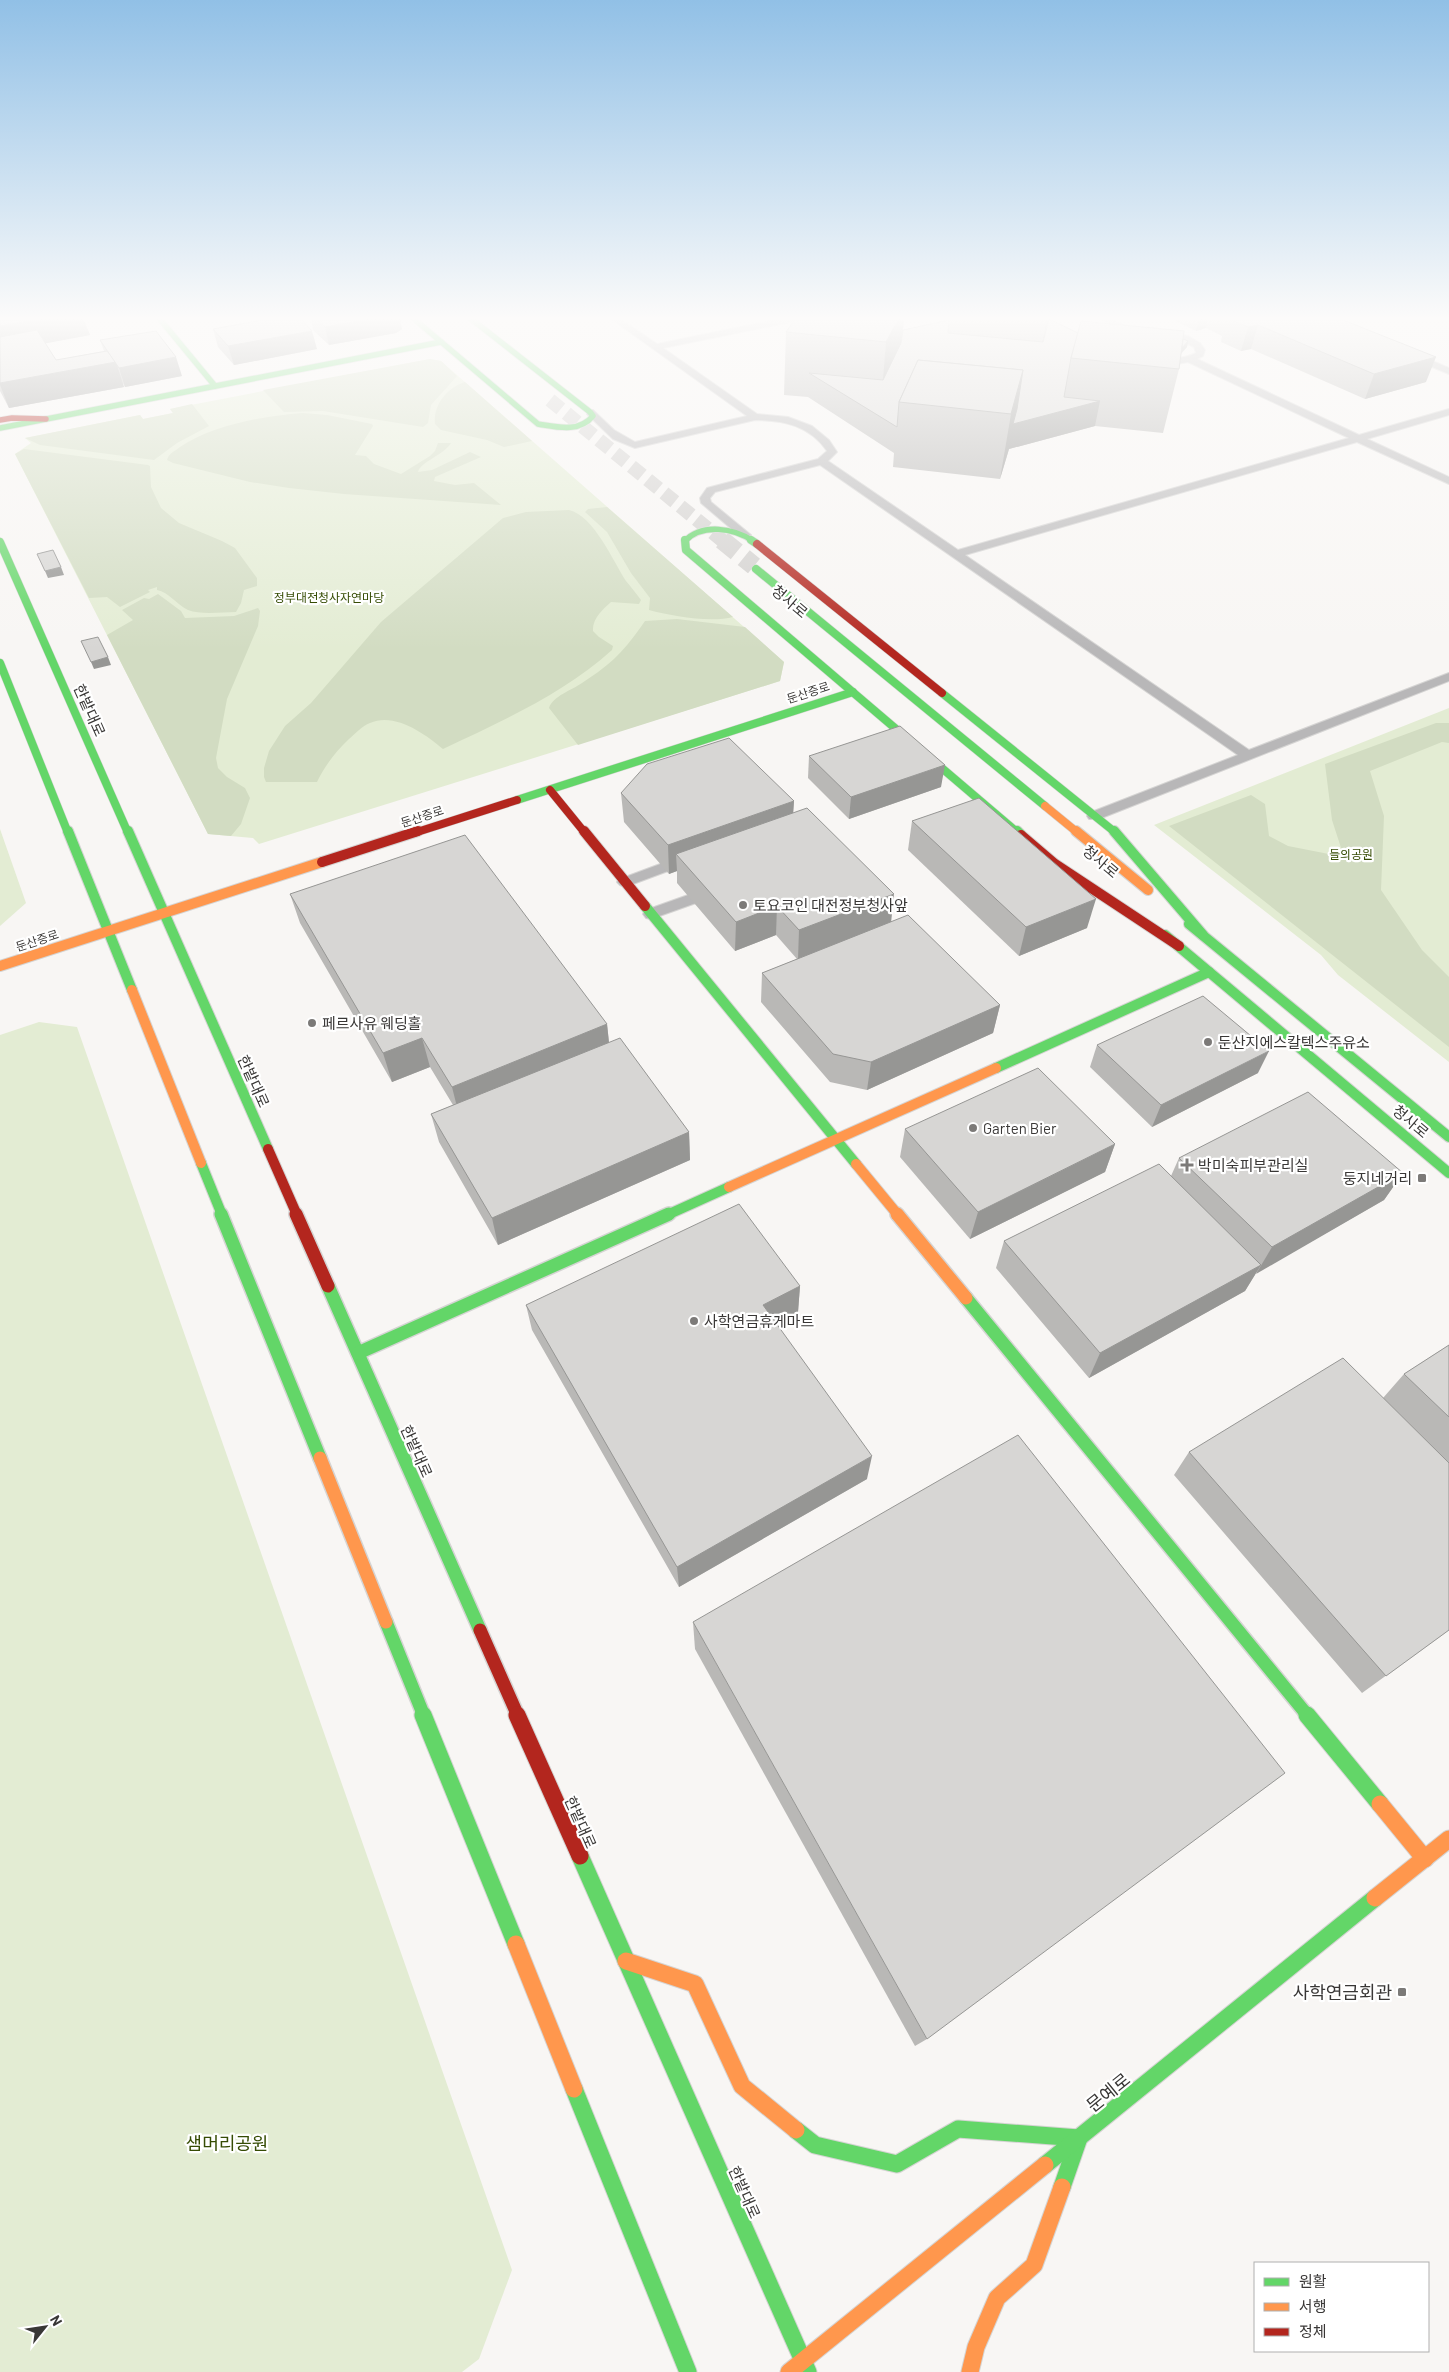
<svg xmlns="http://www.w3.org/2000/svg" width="1449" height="2372" font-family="Barlow,'Noto Sans KR',sans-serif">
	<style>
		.green { fill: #e3ecd3 }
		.forest { fill: #d2dcc2 }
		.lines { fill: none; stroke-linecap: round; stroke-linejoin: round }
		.secondary-tunnel-far1 { stroke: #d2d0ce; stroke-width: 14; stroke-dasharray: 14 7; stroke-linecap: butt }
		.secondary-tunnel { stroke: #d2d0ce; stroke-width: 19; stroke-dasharray: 19 9; stroke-linecap: butt }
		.lane-casing { stroke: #d5d4d3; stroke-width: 2 }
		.fast-far4-casing { stroke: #d5d4d3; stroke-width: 7 }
		.fast-far3-casing { stroke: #d5d4d3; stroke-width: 9 }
		.fast-far2-casing { stroke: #d5d4d3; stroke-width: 12 }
		.fast-far1-casing { stroke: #d5d4d3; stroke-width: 16 }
		.fast-casing { stroke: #d5d4d3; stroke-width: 19 }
		.slow-far3-casing { stroke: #d5d4d3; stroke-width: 9 }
		.slow-far2-casing { stroke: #d5d4d3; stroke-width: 12 }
		.slow-far1-casing { stroke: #d5d4d3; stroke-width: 16 }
		.slow-casing { stroke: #d5d4d3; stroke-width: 19 }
		.jam-far4-casing { stroke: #d5d4d3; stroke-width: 7 }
		.jam-far3-casing { stroke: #d5d4d3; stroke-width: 9 }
		.jam-far2-casing { stroke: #d5d4d3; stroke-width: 12 }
		.jam-far1-casing { stroke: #d5d4d3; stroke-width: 16 }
		.jam-casing { stroke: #d5d4d3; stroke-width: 19 }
		.lane { fill: #b8b7b8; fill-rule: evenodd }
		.fast-far4 { stroke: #63d668; stroke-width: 5.5 }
		.fast-far3 { stroke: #63d668; stroke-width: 8 }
		.fast-far2 { stroke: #63d668; stroke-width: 10 }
		.fast-far1 { stroke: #63d668; stroke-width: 13 }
		.fast { stroke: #63d668; stroke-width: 17 }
		.slow-far3 { stroke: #ff974d; stroke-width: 8 }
		.slow-far2 { stroke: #ff974d; stroke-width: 10 }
		.slow-far1 { stroke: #ff974d; stroke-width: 13 }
		.slow { stroke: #ff974d; stroke-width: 17 }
		.jam-far4 { stroke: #b3261e; stroke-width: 5.5 }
		.jam-far3 { stroke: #b3261e; stroke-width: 8 }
		.jam-far2 { stroke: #b3261e; stroke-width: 10 }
		.jam-far1 { stroke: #b3261e; stroke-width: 13 }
		.jam { stroke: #b3261e; stroke-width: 17 }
		.wall { fill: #b9b8b6 }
		.shaded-wall { fill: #969694 }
		.building { fill: #d7d6d4; stroke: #969694 }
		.poi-dot { fill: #7c7a78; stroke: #fff; stroke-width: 2 }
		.labels { text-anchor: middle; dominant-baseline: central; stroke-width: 4.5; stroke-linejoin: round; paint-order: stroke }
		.far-park-label { font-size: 12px; fill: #364c04; stroke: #fff }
		.far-street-label { font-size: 12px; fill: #393736; stroke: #fff }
		.street-label { font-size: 15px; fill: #393736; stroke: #fff }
		.poi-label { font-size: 15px; fill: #393736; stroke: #fff; text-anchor: start }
		.near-poi-label { font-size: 18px; fill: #393736; stroke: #fff; text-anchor: end }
		.near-street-label { font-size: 18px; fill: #393736; stroke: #fff }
		.near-park-label { font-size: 18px; fill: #364c04; stroke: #fff }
	</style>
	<rect width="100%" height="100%" fill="#f8f6f4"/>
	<!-- green -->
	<g class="green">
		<polygon points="430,359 441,361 784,662 780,681 259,844 253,838 208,834 15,454 31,443 25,438 140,415 143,419 173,413 170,409"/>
		<polygon points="1449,708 1449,1062 1338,975 1321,955 1154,825"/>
		<polygon points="0,829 26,903 0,926"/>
		<polygon points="39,1022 77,1027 512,2270 479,2359 462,2372 0,2372 0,1035"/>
	</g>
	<!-- forest -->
	<g class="forest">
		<polygon points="430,359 441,361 457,376 431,405 428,423 423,427 323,411 284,412 263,390"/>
		<path d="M465 382 532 441 504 447 487 440 441 430 435 424C433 406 446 388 465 382Z"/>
		<polygon points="192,404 209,426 177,443 154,460 40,445 25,438 140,415 143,419 173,413 170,409"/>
		<path d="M303 413 327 415 372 424 373 426 355 455 366 456 374 464 401 474 430 456 435 451 438 443H451C444 455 420 462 418 472L432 470 470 452 481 457 435 477 434 481 455 485 474 483 501 505 344 494 289 488 250 482 173 463 167 460C168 454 175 451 180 447 213 425 263 416 303 413Z"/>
		<path d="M24 449 148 465 150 466 151 487 161 508 179 523 222 541 235 548 257 578V586L244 590 241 603 236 612C222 612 201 615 188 610 177 605 169 592 157 590V587L148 590 150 592 120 607 107 597 89 598 15 454Z"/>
		<path d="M607 507 733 617C711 623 671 616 649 610L650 598 631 573 607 532 585 512 588 509Z"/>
		<path d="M569 510C594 516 613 561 626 581 631 587 636 593 641 600L639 604 611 602C603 609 592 619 593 631L599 637 613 646 612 650C563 694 502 721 443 749 425 734 395 712 370 723 362 726 355 734 349 739 336 751 324 767 317 782H266L264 777V768L269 751 285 726 311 703 381 622 503 518 526 512Z"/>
		<polygon points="158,594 181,611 185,618 234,616 258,608 260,611 258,626 227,699 216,758 218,768 227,777 245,788 250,798 241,824 231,836 208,834 107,635 133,620 122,610 144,598 149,599"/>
		<path d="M677 619 745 627 784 662 780 681 578 745 549 708C553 696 572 690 582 683 613 663 624 651 645 621Z"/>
		<polygon points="1436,723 1449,723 1449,743 1442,742 1370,771 1384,816 1381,890 1422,950 1449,977 1449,1047 1169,826 1251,795 1265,804 1269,836 1288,846 1344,857 1332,820 1325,764"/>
	</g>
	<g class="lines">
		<!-- secondary-tunnel-far1 -->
		<polyline class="secondary-tunnel-far1" points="550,400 723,541"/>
		<!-- secondary-tunnel -->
		<polyline class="secondary-tunnel" points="722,540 754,566"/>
		<defs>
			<g id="lane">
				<path d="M610 318H619L657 344 784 318H800L796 321 663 348 757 414 788 417 812 426 829 440 837 452 828 461 958 550 1349 438 1188 362C1168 367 1147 362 1130 352L1127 343 1135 337 1098 318H1109L1142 334 1163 332 1188 336 1200 343 1205 350 1203 356 1197 359 1359 435 1449 409V415L1367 439 1449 477V484L1357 442 965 555 1249 750 1449 673V681L1099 819H1089L1087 816 1089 813 1238 755 820 465 715 492 710 498 711 502 751 535 745 538 741 537 701 503 700 498 707 488 818 459 827 451C810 426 784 420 755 420L635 448 613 439 587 414V410H593L614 430 635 442 747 416ZM1149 338 1178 339 1194 347 1196 353C1177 362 1155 359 1137 349L1136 344Z"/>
				<polygon points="1408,353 1414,353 1449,368 1449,374 1408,357"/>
				<polygon points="663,863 670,868 668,871 625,887 620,885 617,882 620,879"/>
				<polygon points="691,894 696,895 699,899 696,903 651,919 646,918 643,914 646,910"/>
			</g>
			<g id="fast-far4">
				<polyline points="159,318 215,386"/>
				<path d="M413 318 538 424C557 427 579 433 593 416L590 412 470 318"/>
				<polyline points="0,428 441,342"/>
				<path d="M685 541C702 523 734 528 753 541"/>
			</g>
			<g id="fast-far3">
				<polyline points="685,540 686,550 1018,833"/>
				<polyline points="751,540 757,544"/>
				<polyline points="0,542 128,833"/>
				<polyline points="756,569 1045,806"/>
				<polyline points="0,663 68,833"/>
				<polyline points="942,693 1116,833"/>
				<polyline points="517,800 853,692"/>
			</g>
			<g id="fast-far2">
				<polyline points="68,831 132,990"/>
				<polyline points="128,831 268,1149"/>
				<polyline points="1017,831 1021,835"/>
				<polyline points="1114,831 1203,935"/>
				<polyline points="645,906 856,1164"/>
				<polyline points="1189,924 1449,1137"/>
				<polyline points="1165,935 1449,1173"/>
				<polyline points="996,1068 1209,972"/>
				<polyline points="201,1163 222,1215"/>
				<polyline points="667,1215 729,1187"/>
			</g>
			<g id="fast-far1">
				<polyline points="221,1214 320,1458"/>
				<polyline points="328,1286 480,1630"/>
				<polyline points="966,1298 1308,1716"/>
				<polyline points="358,1353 669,1214"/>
				<polyline points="386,1622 424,1716"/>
			</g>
			<g id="fast">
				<polyline points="423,1715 516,1944"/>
				<polyline points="1307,1715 1380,1804"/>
				<polyline points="580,1856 808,2372"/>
				<polyline points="574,2089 688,2372"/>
				<polyline points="796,2130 815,2145 897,2164 958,2129 1079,2138 1062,2187"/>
				<polyline points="1045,2165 1375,1898"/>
			</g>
			<polyline id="slow-far3" points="1045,806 1078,833"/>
			<g id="slow-far2">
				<polyline points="1076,831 1148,890"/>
				<polyline points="0,966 322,862"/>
				<polyline points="132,990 201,1163"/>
				<polyline points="856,1164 898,1215"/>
				<polyline points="729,1187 996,1068"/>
			</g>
			<g id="slow-far1">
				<polyline points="897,1214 966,1298"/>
				<polyline points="320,1458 386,1622"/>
			</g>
			<g id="slow">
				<polyline points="1380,1804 1425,1859"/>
				<polyline points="1375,1898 1449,1839"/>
				<polyline points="516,1944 574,2089"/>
				<polyline points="626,1961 695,1984 742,2086 796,2130"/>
				<polyline points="789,2372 1045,2165"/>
				<polyline points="970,2372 976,2347 997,2298 1034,2265 1062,2187"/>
			</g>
			<polyline id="jam-far4" points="0,420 12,418 46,419"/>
			<g id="jam-far3">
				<polyline points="757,544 942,693"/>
				<polyline points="550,790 585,833"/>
				<polyline points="414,833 517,800"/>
			</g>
			<g id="jam-far2">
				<polyline points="584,831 645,906"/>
				<polyline points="1021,835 1055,864 1179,946"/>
				<polyline points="322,862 418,831"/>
				<polyline points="268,1149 297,1215"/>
			</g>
			<g id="jam-far1">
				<polyline points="296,1214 328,1286"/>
				<polyline points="480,1630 518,1716"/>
			</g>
			<polyline id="jam" points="517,1715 580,1856"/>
		</defs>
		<!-- lane casing -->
		<use href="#lane" class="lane-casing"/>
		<!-- fast-far4 casing -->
		<use href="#fast-far4" class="fast-far4-casing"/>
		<!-- fast-far3 casing -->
		<use href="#fast-far3" class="fast-far3-casing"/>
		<!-- fast-far2 casing -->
		<use href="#fast-far2" class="fast-far2-casing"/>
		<!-- fast-far1 casing -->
		<use href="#fast-far1" class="fast-far1-casing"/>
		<!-- fast casing -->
		<use href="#fast" class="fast-casing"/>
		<!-- slow-far3 casing -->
		<use href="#slow-far3" class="slow-far3-casing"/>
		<!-- slow-far2 casing -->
		<use href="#slow-far2" class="slow-far2-casing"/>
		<!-- slow-far1 casing -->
		<use href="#slow-far1" class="slow-far1-casing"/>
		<!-- slow casing -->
		<use href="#slow" class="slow-casing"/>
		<!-- jam-far4 casing -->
		<use href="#jam-far4" class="jam-far4-casing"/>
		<!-- jam-far3 casing -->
		<use href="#jam-far3" class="jam-far3-casing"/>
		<!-- jam-far2 casing -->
		<use href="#jam-far2" class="jam-far2-casing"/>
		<!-- jam-far1 casing -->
		<use href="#jam-far1" class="jam-far1-casing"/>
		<!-- jam casing -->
		<use href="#jam" class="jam-casing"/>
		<!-- lane -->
		<use href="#lane" class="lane"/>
		<!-- fast-far4 -->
		<use href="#fast-far4" class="fast-far4"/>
		<!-- fast-far3 -->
		<use href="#fast-far3" class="fast-far3"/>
		<!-- fast-far2 -->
		<use href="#fast-far2" class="fast-far2"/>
		<!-- fast-far1 -->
		<use href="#fast-far1" class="fast-far1"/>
		<!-- fast -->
		<use href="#fast" class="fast"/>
		<!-- slow-far3 -->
		<use href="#slow-far3" class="slow-far3"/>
		<!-- slow-far2 -->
		<use href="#slow-far2" class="slow-far2"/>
		<!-- slow-far1 -->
		<use href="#slow-far1" class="slow-far1"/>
		<!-- slow -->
		<use href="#slow" class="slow"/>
		<!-- jam-far4 -->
		<use href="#jam-far4" class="jam-far4"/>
		<!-- jam-far3 -->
		<use href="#jam-far3" class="jam-far3"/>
		<!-- jam-far2 -->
		<use href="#jam-far2" class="jam-far2"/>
		<!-- jam-far1 -->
		<use href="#jam-far1" class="jam-far1"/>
		<!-- jam -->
		<use href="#jam" class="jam"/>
	</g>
	<!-- wall -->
	<g class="wall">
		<polygon points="0,318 83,318 90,335 45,343 56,360 104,351 100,340 182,376 125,387 122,382 124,387 9,408 0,391"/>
		<polygon points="311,318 400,318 402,329 396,333 329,345 313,330"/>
		<polygon points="796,318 904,318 903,330 949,320 950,318 1051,318 1050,320 1078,333 1183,339 1188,341 1187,347 1181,353 1179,369 1163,433 1095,426 1009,449 1000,479 893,467 894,453 808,397 784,395 786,332"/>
		<polygon points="1176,318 1338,318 1426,382 1365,399 1251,349 1241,351 1221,342 1222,336 1206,328 1196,331 1175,321"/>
		<polygon points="213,329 317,349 234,365 218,347"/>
		<polygon points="809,756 941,787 849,819 808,778"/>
		<polygon points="621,793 794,801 793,813 891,922 1000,1005 993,1033 867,1090 830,1082 761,1002 762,973 797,959 776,935 735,951 677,883 677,871 669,874 624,822"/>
		<polygon points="912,821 1087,928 1019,956 908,850"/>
		<polygon points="290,894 607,1024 609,1042 689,1132 690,1160 498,1245 439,1142 431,1114 453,1105 430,1067 392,1082 300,923"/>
		<polygon points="1097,1045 1258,1073 1152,1127 1090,1067"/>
		<polygon points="905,1129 1115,1144 1105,1172 970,1239 900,1157"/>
		<polygon points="1179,1158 1403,1173 1384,1200 1256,1273 1245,1291 1089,1378 996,1268 1004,1241 1171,1176"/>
		<polygon points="800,1286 798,1312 776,1323 867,1479 679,1587 532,1330 526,1305"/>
		<polygon points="1449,1345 1449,1630 1362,1693 1174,1475 1189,1452 1383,1398 1404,1374"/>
		<polygon points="693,1622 927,2039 915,2046 695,1649"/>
	</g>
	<!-- shaded-wall -->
	<g class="shaded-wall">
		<polygon points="46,318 83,318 90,335 0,352 0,326"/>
		<polygon points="376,318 400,318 402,329 396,333 329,345 325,327"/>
		<polygon points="899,318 904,318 899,368 881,405 886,342"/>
		<polygon points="1047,318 1051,318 1048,332 1038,366"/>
		<polygon points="1199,318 1208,318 1206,328 1196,331"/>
		<polygon points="1258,325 1251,349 1241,351 1248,327"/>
		<polygon points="312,331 317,349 234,365 228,346"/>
		<polygon points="1188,341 1187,347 1180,355 1182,348"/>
		<polygon points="176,357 182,376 125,387 119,368"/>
		<polygon points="1436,357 1426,382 1365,399 1374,374"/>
		<polygon points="116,362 124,387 9,408 0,385 0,383"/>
		<polygon points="1023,370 1015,423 1100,401 1095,426 1009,449 1000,479 1011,414"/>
		<polygon points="61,567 64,575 48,578 45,571"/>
		<polygon points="108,657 111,665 94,669 91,662"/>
		<polygon points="945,765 941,787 849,819 851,797"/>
		<polygon points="794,801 792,830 676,854 677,871 669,874 668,845"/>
		<polygon points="894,894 891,923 798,959 799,930"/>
		<polygon points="1096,899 1087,928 1019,956 1026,927"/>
		<polygon points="777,906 776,935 735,951 736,922"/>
		<polygon points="1000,1005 993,1033 867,1090 871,1062"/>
		<polygon points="607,1024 610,1053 459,1115 452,1087"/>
		<polygon points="422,1038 430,1067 392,1082 383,1053"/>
		<polygon points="1269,1051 1258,1073 1152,1127 1161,1105"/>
		<polygon points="689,1132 690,1160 498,1245 492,1218"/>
		<polygon points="1115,1144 1105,1172 970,1239 978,1212"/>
		<polygon points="1403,1173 1384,1200 1256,1274 1272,1247"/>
		<polygon points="1261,1265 1245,1291 1089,1378 1100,1353"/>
		<polygon points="800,1286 798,1312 762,1331 763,1305"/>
		<polygon points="872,1456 867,1479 679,1587 677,1567"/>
	</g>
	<!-- building -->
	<g class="building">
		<polygon points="0,318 46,318 0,326"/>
		<polygon points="274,318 300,318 312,331 228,346 213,329"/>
		<polygon points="315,318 376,318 325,327"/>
		<polygon points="796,318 899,318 886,342 786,332"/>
		<polygon points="1227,318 1338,318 1436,357 1374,374 1258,325 1248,327"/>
		<polygon points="1049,319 1078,333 1071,358 1064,397 1100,401 1013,424 1017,409 1023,370 918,360 899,402 897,427 809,373 883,380 901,343 903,330 949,320 948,333 1043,342"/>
		<polygon points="1081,321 1184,331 1179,369 1071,358"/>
		<polygon points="37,330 56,360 107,351 116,362 0,383 0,337"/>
		<polygon points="156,331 176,357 119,368 100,340"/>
		<polygon points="1183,339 1188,341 1182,348"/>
		<polygon points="918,360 1023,370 1011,414 899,402"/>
		<polygon points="53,550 61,567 45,571 37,554"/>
		<polygon points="98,637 108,657 91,662 81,641"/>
		<polygon points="900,726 945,765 851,797 809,756"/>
		<polygon points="729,738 794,801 668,845 621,793 647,764"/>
		<polygon points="979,798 1096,899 1026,927 912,821"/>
		<polygon points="807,808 894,894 799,930 777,906 736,922 676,854"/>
		<polygon points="465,835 607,1024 452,1087 422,1038 383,1053 290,894"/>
		<polygon points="908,915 1000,1005 871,1062 833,1054 762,973"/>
		<polygon points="1203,996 1269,1051 1161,1105 1097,1045"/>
		<polygon points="620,1038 689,1132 492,1218 431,1114"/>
		<polygon points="1038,1068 1115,1144 978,1212 905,1129"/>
		<polygon points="1308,1092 1403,1173 1272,1247 1179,1158"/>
		<polygon points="1159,1164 1261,1265 1100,1353 1004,1241"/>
		<polygon points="739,1204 800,1286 763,1305 872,1456 677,1567 526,1305"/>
		<polygon points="1449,1345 1449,1417 1404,1374"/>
		<polygon points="1343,1358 1449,1463 1449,1630 1386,1676 1189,1452"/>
		<polygon points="1018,1435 1285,1773 927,2039 693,1622"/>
	</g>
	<!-- sky -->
	<linearGradient id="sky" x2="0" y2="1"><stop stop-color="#91c0e6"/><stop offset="0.49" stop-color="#fcfbfa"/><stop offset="1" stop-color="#fcfbfa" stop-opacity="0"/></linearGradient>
	<rect width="1449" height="650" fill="url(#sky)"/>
	<!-- markers -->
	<g class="poi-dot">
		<circle cx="743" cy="905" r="5"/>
		<circle cx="312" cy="1023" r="5"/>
		<circle cx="1208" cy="1042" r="5"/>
		<circle cx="973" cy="1128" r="5"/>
		<path d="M1184.5 1157.5h5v5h5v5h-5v5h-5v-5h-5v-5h5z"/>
		<rect x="1417" y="1173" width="10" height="10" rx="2.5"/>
		<circle cx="694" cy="1321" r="5"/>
		<rect x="1397" y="1987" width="10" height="10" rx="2.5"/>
	</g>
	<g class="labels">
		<!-- far-park labels -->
		<g class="far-park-label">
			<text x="329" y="597">정부대전청사자연마당</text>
			<text x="1351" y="854">들의공원</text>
		</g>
		<!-- far-street labels -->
		<g class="far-street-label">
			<text transform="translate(808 692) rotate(-18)">둔산중로</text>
			<text transform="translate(422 816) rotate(-18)">둔산중로</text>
			<text transform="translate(37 940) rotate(-18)">둔산중로</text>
		</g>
		<!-- street labels -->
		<g class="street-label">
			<text transform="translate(790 601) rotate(40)">청사로</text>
			<text transform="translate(90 710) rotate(66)">한밭대로</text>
			<text transform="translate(1101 861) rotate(40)">청사로</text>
			<text transform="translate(254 1081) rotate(66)">한밭대로</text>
			<text transform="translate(1411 1121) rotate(40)">청사로</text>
			<text transform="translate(417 1451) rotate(66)">한밭대로</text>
			<text transform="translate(581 1822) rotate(66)">한밭대로</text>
			<text transform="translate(745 2192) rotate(66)">한밭대로</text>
		</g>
		<!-- poi labels -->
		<g class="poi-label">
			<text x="753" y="905">토요코인 대전정부청사앞</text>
			<text x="322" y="1023">페르사유 웨딩홀</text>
			<text x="1218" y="1042">둔산지에스칼텍스주유소</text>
			<text x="983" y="1128">Garten Bier</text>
			<text x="1198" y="1165">박미숙피부관리실</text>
			<text x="1412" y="1178" text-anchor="end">둥지네거리</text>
			<text x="704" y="1321">사학연금휴게마트</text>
		</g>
		<!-- near-poi labels -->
		<g class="near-poi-label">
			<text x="1392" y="1992">사학연금회관</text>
		</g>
		<!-- near-street labels -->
		<g class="near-street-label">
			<text transform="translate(1108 2092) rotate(-39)">문예로</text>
		</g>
		<!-- near-park labels -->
		<g class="near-park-label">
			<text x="227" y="2143">샘머리공원</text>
		</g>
	</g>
	<!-- legend -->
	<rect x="1254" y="2262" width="175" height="90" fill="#ffffff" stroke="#b0afaf"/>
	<rect x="1264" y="2278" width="25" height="8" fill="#63d668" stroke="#b0afaf"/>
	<text x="1299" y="2287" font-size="15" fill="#393736">원활</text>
	<rect x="1264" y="2303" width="25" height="8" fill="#ff974d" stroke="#b0afaf"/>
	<text x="1299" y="2312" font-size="15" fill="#393736">서행</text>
	<rect x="1264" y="2328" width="25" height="8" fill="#b3261e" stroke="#b0afaf"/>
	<text x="1299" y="2337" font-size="15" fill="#393736">정체</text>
	<!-- north arrow -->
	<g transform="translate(45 2327) rotate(60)" stroke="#ffffff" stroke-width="4" paint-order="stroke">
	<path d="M0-4L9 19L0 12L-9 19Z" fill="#393736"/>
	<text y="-8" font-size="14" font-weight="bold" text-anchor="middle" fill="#393736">N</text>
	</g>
</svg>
